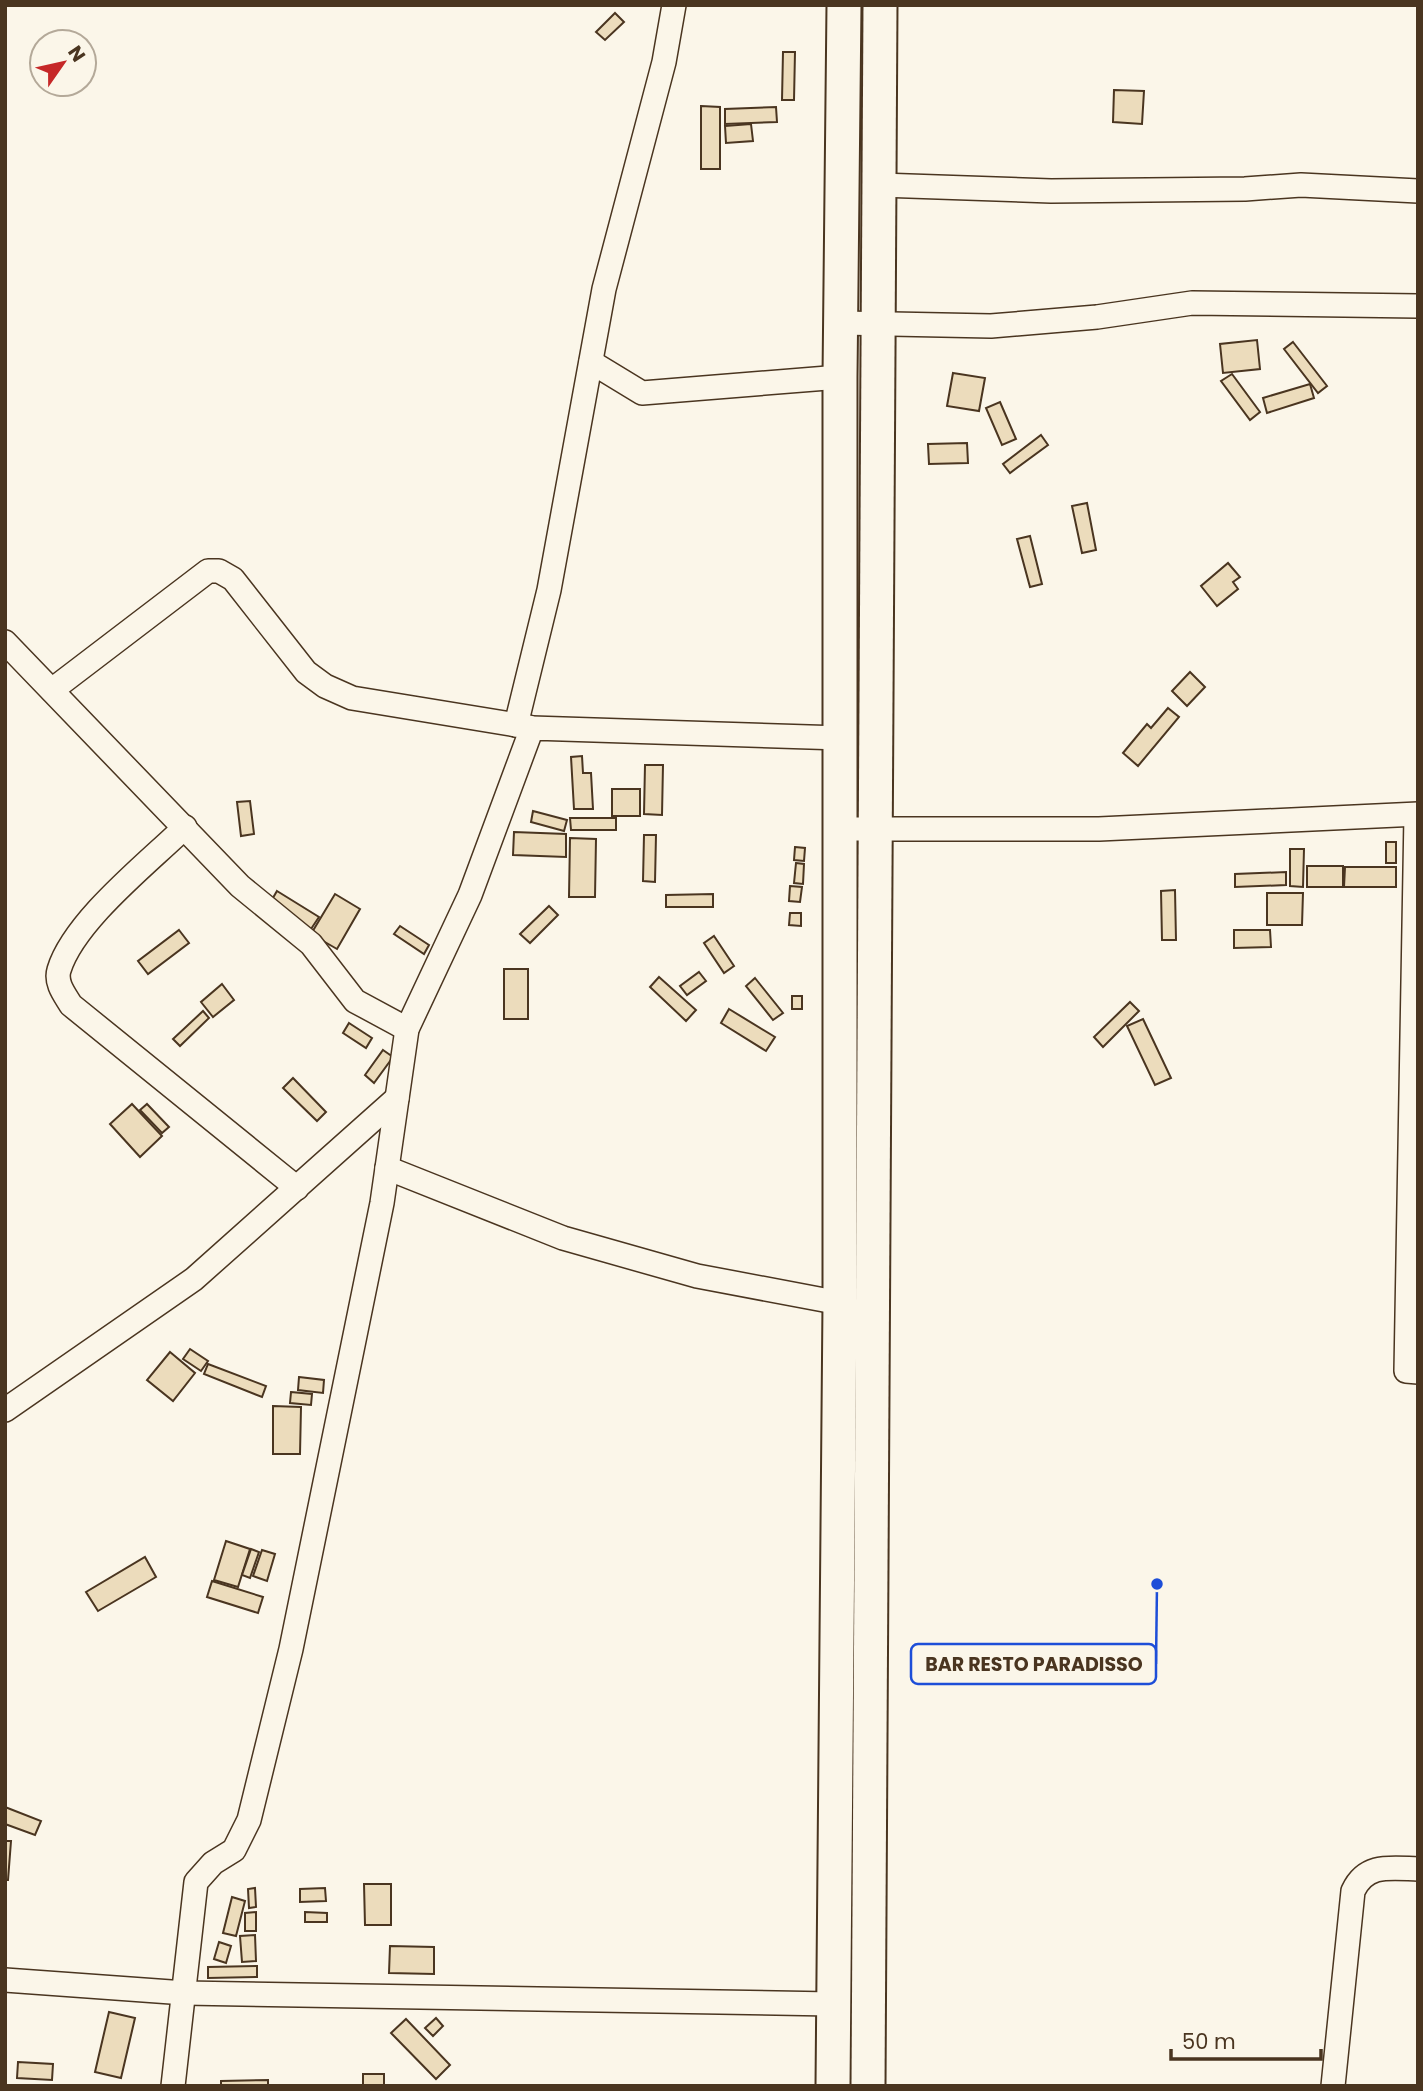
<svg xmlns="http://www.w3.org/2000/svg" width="1423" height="2091" font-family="Poppins,sans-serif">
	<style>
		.building { fill: #ecdcbc; stroke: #4a3520; stroke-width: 2 }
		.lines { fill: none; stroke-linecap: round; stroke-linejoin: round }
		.minor-casing { stroke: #4a3520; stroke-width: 26 }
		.highway-casing { stroke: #4a3520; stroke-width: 37 }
		.minor { stroke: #fbf6e9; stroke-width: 23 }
		.highway { stroke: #fbf6e9; stroke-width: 33 }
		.leader { fill: none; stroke: #1d4ed8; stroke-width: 2.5 }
		.callout-dot { fill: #1d4ed8; stroke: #fbf6e9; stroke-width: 2.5 }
		.callout { fill: #fbf6e9; stroke: #1d4ed8; stroke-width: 2.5 }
		.callout-label { font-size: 19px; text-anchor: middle; font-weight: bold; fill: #4a3520 }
	</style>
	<rect width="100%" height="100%" fill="#fbf6e9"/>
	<!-- building -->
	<g class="building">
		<polygon points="615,13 624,22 605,40 596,32"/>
		<polygon points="783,52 795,52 794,100 782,100"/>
		<polygon points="1114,90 1144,91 1142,124 1113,122"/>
		<polygon points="701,106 720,107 720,169 701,169"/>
		<polygon points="776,107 777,122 725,124 725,109"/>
		<polygon points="751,124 753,141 726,143 725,126"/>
		<polygon points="1257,340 1260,369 1223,373 1220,344"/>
		<polygon points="1293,342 1327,386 1318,393 1284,349"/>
		<polygon points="953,373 985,378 979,411 947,406"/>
		<polygon points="1232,374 1260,412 1250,420 1221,381"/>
		<polygon points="1310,384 1314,398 1267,413 1263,398"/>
		<polygon points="1000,402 1016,439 1002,445 986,408"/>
		<polygon points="1041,435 1048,445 1010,473 1003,464"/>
		<polygon points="967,443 968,463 929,464 928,444"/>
		<polygon points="1087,503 1096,550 1082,553 1072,506"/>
		<polygon points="1030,536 1042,584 1030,587 1017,539"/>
		<polygon points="1228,563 1240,577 1233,582 1238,589 1217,606 1201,586"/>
		<polygon points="1190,672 1205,687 1187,706 1172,691"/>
		<polygon points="1168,708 1179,717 1138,766 1123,753 1147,724 1151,728"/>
		<polygon points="582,756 583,773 591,773 593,809 574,809 571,757"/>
		<polygon points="645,765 663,765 662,815 644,814"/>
		<rect x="612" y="789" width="28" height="27"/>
		<polygon points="250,801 254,834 241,836 237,802"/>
		<polygon points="533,811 567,820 564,831 531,822"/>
		<polygon points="570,818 616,818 616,830 571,830"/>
		<polygon points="514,832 566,834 566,857 513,855"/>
		<polygon points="644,835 656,835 655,882 643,881"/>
		<polygon points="570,838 596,839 595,897 569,897"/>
		<rect x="1386" y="842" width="10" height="21"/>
		<polygon points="795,847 805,848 804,861 794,860"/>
		<polygon points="1290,849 1304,849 1303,887 1290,886"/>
		<polygon points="796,863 804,864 803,884 794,883"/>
		<rect x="1307" y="866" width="36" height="21"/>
		<polygon points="1345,867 1396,867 1396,887 1344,887"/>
		<polygon points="1286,872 1286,885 1235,887 1235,874"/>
		<polygon points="790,886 802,887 800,902 789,901"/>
		<polygon points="1175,890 1176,940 1162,940 1161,891"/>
		<polygon points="277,891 319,917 311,929 270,903"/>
		<polygon points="1267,893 1303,893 1302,925 1267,925"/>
		<polygon points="335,894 360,909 337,949 311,934"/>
		<polygon points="713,894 713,907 666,907 666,895"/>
		<polygon points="549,906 558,915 530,943 520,934"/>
		<polygon points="790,913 801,913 801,926 789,925"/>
		<polygon points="400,926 429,945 424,954 394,934"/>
		<polygon points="179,930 189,943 148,974 138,961"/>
		<polygon points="1234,930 1270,930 1271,947 1234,948"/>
		<polygon points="714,936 734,966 724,973 704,943"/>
		<rect x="504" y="969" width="24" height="50"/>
		<polygon points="699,972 706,981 687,995 680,986"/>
		<polygon points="659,977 696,1010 686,1021 650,987"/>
		<polygon points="755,978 783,1013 773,1020 746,986"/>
		<polygon points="222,984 234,1000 213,1017 201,1002"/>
		<rect x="792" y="996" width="10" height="13"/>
		<polygon points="1130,1002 1139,1011 1103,1047 1094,1037"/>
		<polygon points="729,1009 775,1037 766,1051 721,1023"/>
		<polygon points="203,1011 209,1018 180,1046 173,1039"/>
		<polygon points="1143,1019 1171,1078 1155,1085 1127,1026"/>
		<polygon points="349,1023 372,1038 366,1048 343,1033"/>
		<polygon points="383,1050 393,1057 374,1083 365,1075"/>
		<polygon points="293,1078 326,1112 317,1121 283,1088"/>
		<polygon points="132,1104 162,1136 140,1157 110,1124"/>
		<polygon points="147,1104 169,1127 162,1133 140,1110"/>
		<polygon points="190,1349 208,1361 201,1371 183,1359"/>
		<polygon points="170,1352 195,1373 173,1401 147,1380"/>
		<polygon points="208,1364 266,1386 262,1397 204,1374"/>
		<polygon points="299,1377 324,1380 323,1393 298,1390"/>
		<polygon points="291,1392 312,1394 311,1405 290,1403"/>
		<polygon points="273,1406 301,1407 300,1454 273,1454"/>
		<polygon points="226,1541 250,1549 238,1587 214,1580"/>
		<polygon points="251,1549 259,1552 250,1578 242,1575"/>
		<polygon points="262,1550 275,1554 267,1581 253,1576"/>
		<polygon points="145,1557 156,1577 98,1611 86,1592"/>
		<polygon points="212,1581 263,1597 258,1613 207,1597"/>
		<polygon points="5,1807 41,1821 35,1835 5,1824"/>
		<polygon points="5,1841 11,1841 8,1880 5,1880"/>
		<polygon points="364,1884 391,1884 391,1925 365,1925"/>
		<polygon points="255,1888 256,1907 249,1908 248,1889"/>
		<polygon points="325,1888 326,1901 300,1902 300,1889"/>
		<polygon points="232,1897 245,1901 236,1936 223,1933"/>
		<polygon points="256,1912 256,1931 245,1931 245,1913"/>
		<polygon points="305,1912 327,1913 327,1922 305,1922"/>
		<polygon points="255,1935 256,1961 242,1962 240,1936"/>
		<polygon points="219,1942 231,1946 226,1963 214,1959"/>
		<polygon points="390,1946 434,1947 434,1974 389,1973"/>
		<polygon points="257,1966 257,1977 208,1978 208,1967"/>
		<polygon points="109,2012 135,2018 121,2078 95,2072"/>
		<polygon points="436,2018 443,2026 433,2036 425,2028"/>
		<polygon points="406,2019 450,2065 436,2079 391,2033"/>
		<polygon points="18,2062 53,2064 52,2080 17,2078"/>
		<rect x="363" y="2074" width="21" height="12"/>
		<polygon points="268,2080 268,2086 221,2086 221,2081"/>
	</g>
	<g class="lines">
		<defs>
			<g id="minor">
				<polyline points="880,185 1051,191 1245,189 1301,185 1418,191"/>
				<polyline points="842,323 991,326 1097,317 1192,303 1418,306"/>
				<polyline points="591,362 642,393 840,377"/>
				<polyline points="5,642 240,886 311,944 355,1001 407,1029"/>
				<polyline points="52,690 208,571 219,571 233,579 306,672 325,686 352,698 529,727"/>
				<polyline points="516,725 549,590 604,289 664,62 674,5"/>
				<polyline points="1416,815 1406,1371 1418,1372"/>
				<path d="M185 827C148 863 74 921 59 970 55 983 65 995 71 1005L297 1188"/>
				<polyline points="841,829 1099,829 1418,814"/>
				<polyline points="387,1168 563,1238 697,1276 840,1303"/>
				<polyline points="5,1410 194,1279 397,1098"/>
				<polyline points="5,1980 185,1993 832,2004"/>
				<polyline points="173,2086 196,1882 213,1863 234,1850 249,1820 291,1649 382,1203 407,1029 470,895 532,728 841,738"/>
				<path d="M1333 2086 1353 1891C1366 1863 1390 1868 1418 1869"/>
			</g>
			<g id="highway">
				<polyline points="833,2086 840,1303 840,377 844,5"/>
				<polyline points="868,2086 880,5"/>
			</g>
		</defs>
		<!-- minor casing -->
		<use href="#minor" class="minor-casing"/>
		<!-- highway casing -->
		<use href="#highway" class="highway-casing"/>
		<!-- minor -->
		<use href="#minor" class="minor"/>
		<!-- highway -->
		<use href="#highway" class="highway"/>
	</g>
	<!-- callouts -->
	<path class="leader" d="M1157 1584L1156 1664"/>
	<circle class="callout-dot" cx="1157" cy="1584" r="7"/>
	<rect class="callout" x="911" y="1644" width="245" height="40" rx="7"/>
	<g class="callout-label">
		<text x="1034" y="1671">BAR RESTO PARADISSO</text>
	</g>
	<!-- border -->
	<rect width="1423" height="2091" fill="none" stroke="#4a3520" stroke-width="14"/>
	<!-- north arrow -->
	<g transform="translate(63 63) rotate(56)"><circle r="33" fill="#fbf6e9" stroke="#b4a999" stroke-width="2"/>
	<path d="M0-5L12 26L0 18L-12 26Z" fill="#c62828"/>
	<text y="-10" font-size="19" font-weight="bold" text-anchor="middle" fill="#4a3520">N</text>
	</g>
	<!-- scale -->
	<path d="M1171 2049v10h150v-10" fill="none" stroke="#4a3520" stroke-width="3.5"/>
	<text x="1182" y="2049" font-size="21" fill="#4a3520" stroke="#fbf6e9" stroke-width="5" paint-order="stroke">50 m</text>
</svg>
